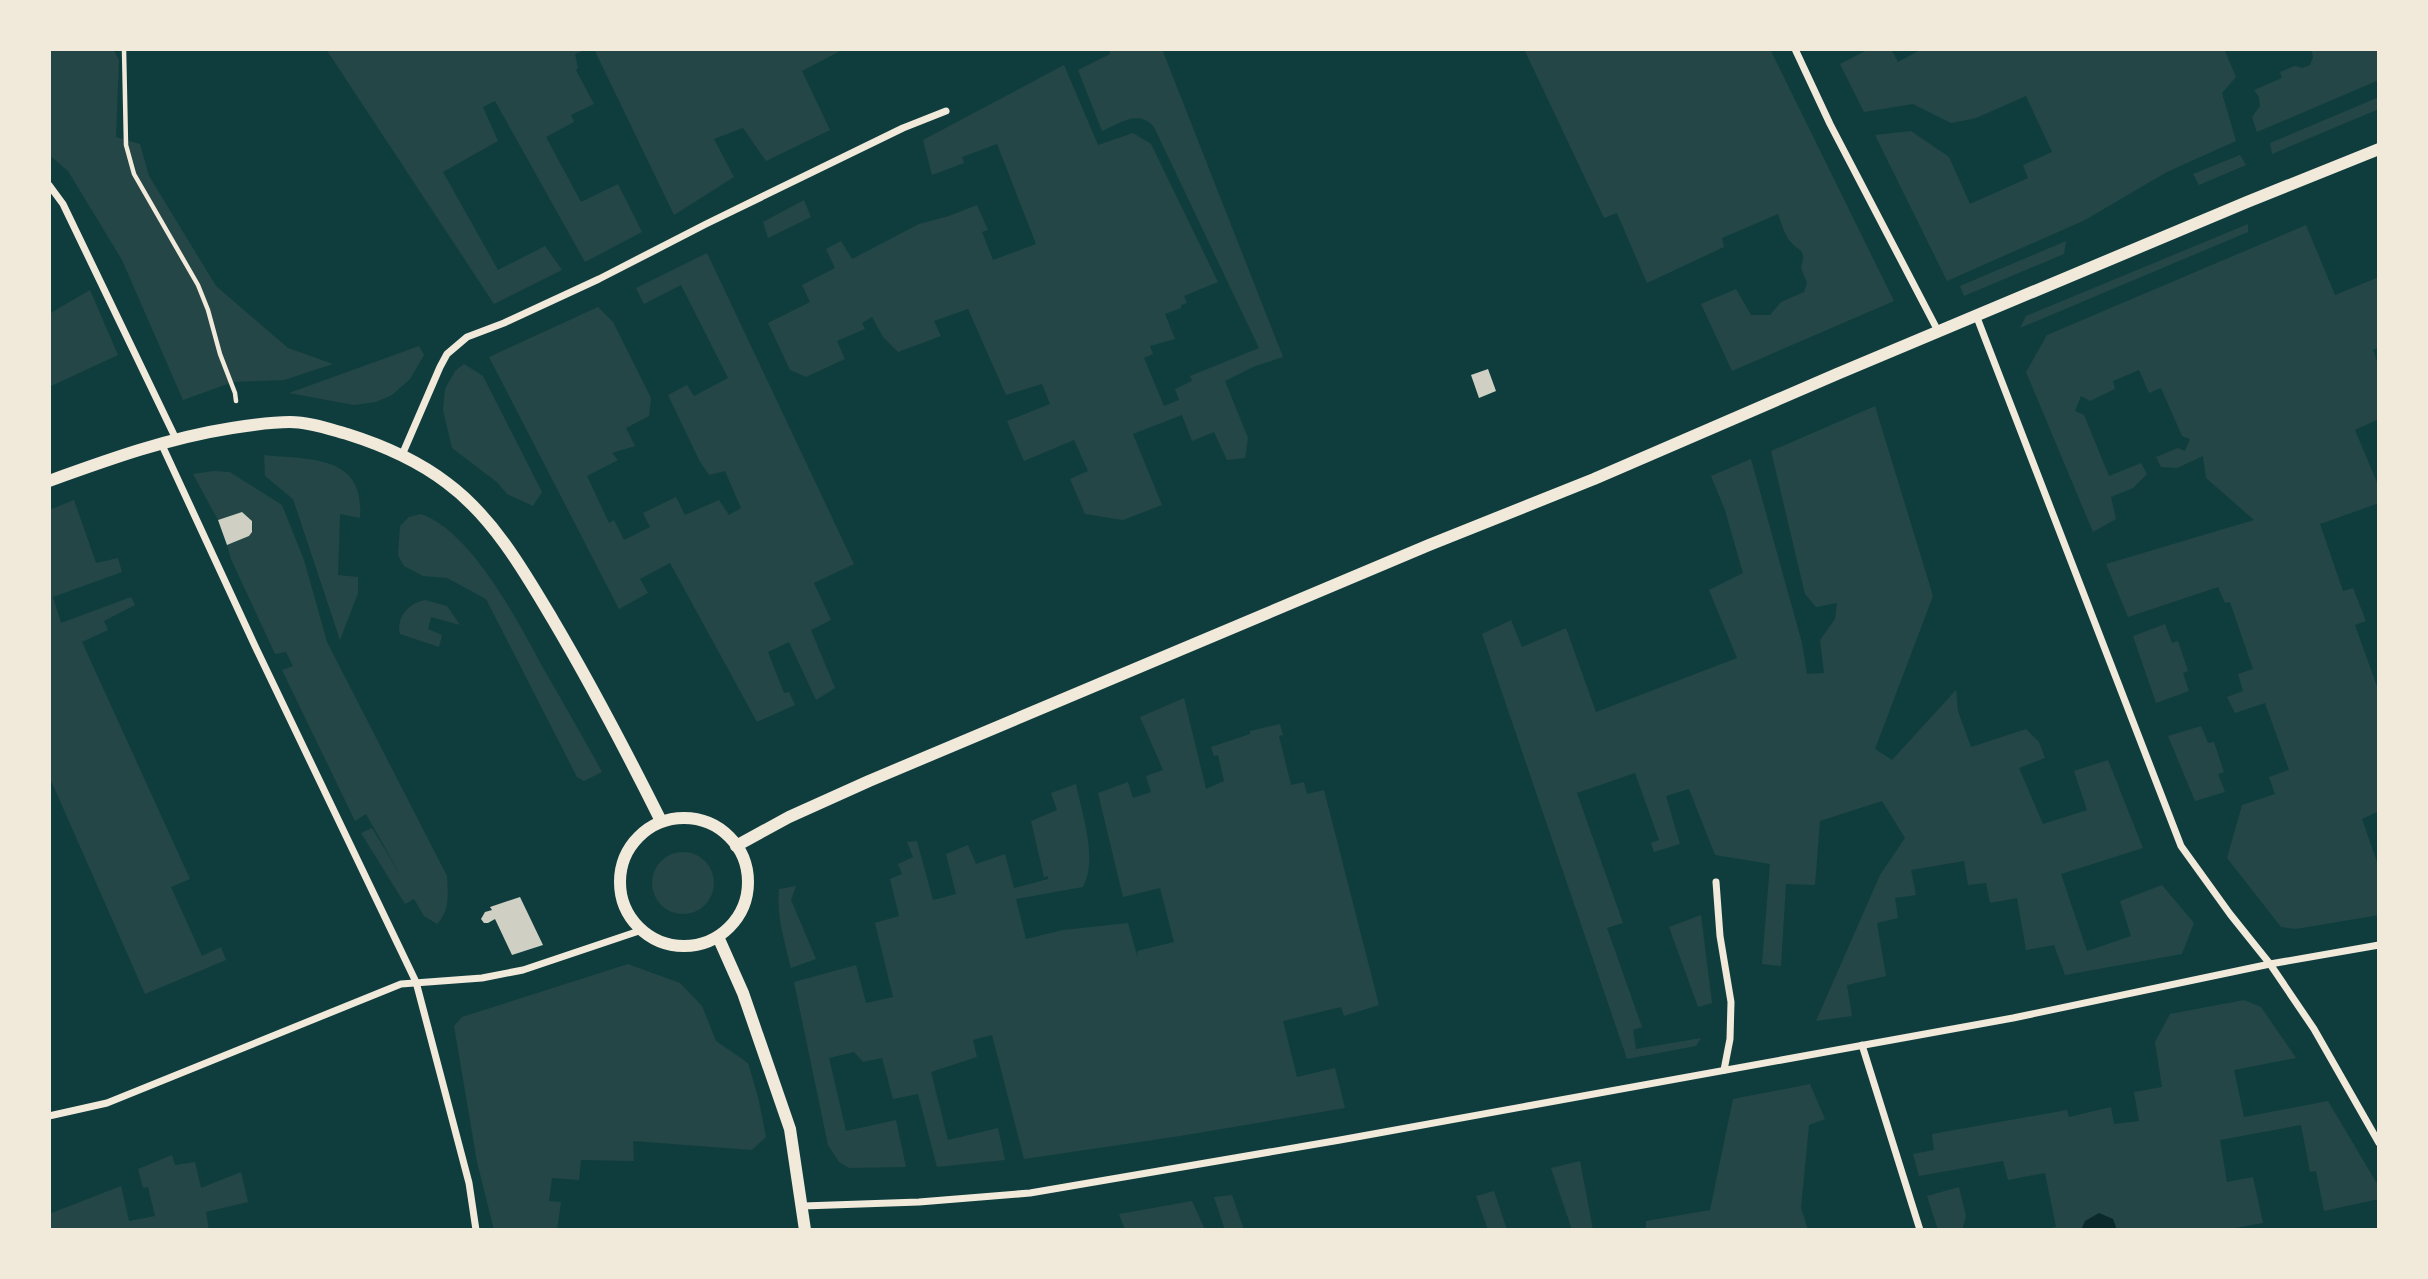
<svg xmlns="http://www.w3.org/2000/svg" width="2428" height="1279" font-family="Poppins,sans-serif">
	<style>
		.green { fill: #244646 }
		.water { fill: #0a2a2b }
		.building { fill: #cfcfc3 }
		.lines { fill: none; stroke-linecap: round; stroke-linejoin: round }
		.path { stroke: #f1e9da; stroke-width: 4.5 }
		.minor { stroke: #f1e9da; stroke-width: 7 }
		.tertiary { stroke: #f1e9da; stroke-width: 12 }
	</style>
	<rect width="100%" height="100%" fill="#0f3d3e"/>
	<!-- green -->
	<g class="green">
		<polygon points="49,49 113,49 119,60 116,137 140,144 149,176 216,286 288,348 333,364 284,380 233,382 183,400 122,260 68,171 49,155"/>
		<polygon points="326,49 588,49 575,54 578,68 576,70 594,104 571,115 574,122 546,137 581,202 618,184 642,232 585,262 495,101 483,107 498,141 443,172 498,270 545,246 562,270 494,304"/>
		<polygon points="594,49 844,49 802,71 830,130 766,161 743,128 714,139 734,177 674,215"/>
		<path d="M1109 49H1162L1283 357 1253 367 1225 381 1248 438 1245 458 1227 460 1214 432 1192 441 1182 415 1133 434 1162 505 1123 520 1085 514 1070 479 1088 471 1074 440 1024 461 1007 421 1050 404 1042 384 1006 395 968 309 934 321 941 336 898 352 883 337 872 317 862 323 865 329 837 341 845 359 806 377 790 370 768 323 810 302 802 285 835 268 826 249 841 241 852 259 919 224 949 216 977 205 988 230 982 232 993 260 1036 244 997 144 962 157 964 163 932 175 923 140 1064 65 1098 145 1133 133 1151 144 1218 282 1184 296 1187 303 1181 305V308L1165 314 1175 339 1150 346 1153 354 1144 358 1164 406 1179 400 1175 389 1192 381 1190 376 1259 348 1154 127C1139 109 1120 123 1102 131L1078 70 1110 54Z"/>
		<path d="M1524 49H1770L1894 301 1732 371 1701 304 1736 289 1751 315H1770L1781 302 1804 292 1807 283 1801 268C1807 247 1799 253 1789 240 1784 233 1781 222 1778 214L1722 238 1724 247 1647 283 1617 213 1604 218Z"/>
		<polygon points="1869,49 1891,49 1898,62 1922,49 2224,49 2236,77 2222,93 2236,141 2167,172 2085,220 1947,281 1875,135 1911,131 1949,157 1970,204 2028,178 2023,165 2052,152 2026,96 1976,118 1951,123 1913,104 1864,112 1840,64"/>
		<polygon points="2311,49 2379,49 2379,80 2257,132 2252,117 2260,106 2259,97 2254,90 2282,78 2280,72 2295,66 2302,68 2310,65 2313,57"/>
		<polygon points="2379,97 2379,109 2272,154 2270,143"/>
		<polygon points="2240,155 2246,165 2199,185 2193,174"/>
		<polygon points="804,200 811,217 768,238 763,222"/>
		<polygon points="2248,224 2248,232 2020,328 2026,316"/>
		<polygon points="2306,225 2335,295 2379,277 2379,347 2373,350 2379,367 2379,419 2355,430 2379,487 2379,503 2320,524 2343,591 2353,588 2366,621 2355,625 2379,692 2379,811 2362,819 2379,868 2379,915 2296,929 2281,927 2227,858 2242,805 2275,794 2269,777 2289,770 2265,703 2235,713 2227,697 2243,691 2238,674 2253,669 2230,602 2225,603 2218,587 2128,617 2106,564 2254,520 2206,478 2203,456 2177,468 2161,467 2156,457 2178,448 2185,451 2190,439 2182,436 2161,388 2149,393 2139,370 2113,381 2115,389 2090,401 2081,396 2075,411 2084,415 2109,476 2141,463 2147,474 2133,488 2111,497 2116,519 2093,532 2026,372 2047,335"/>
		<polygon points="2066,241 2064,254 1964,296 1960,286"/>
		<polygon points="707,253 854,564 814,583 831,620 811,630 835,688 816,700 789,642 768,652 784,693 789,692 795,705 757,722 670,563 640,579 648,593 619,609 489,357 598,307 613,322 651,398 649,416 626,428 635,446 612,453 618,460 587,476 609,523 614,520 624,540 650,527 643,513 676,497 685,515 719,500 729,515 741,508 725,471 709,475 699,460 668,395 687,385 694,396 728,378 681,285 644,304 636,288"/>
		<polygon points="90,290 118,355 49,387 49,314"/>
		<polygon points="419,346 424,355 410,379 392,395 376,402 354,405 289,393"/>
		<polygon points="464,364 483,376 542,492 533,506 507,494 498,483 452,448 443,410 445,389 455,371"/>
		<polygon points="1875,406 1933,596 1875,749 1892,760 1956,690 1958,711 1971,747 2026,729 2039,742 2045,758 2019,768 2043,824 2087,810 2074,771 2108,760 2143,848 2061,874 2087,951 2131,936 2120,901 2162,885 2194,923 2182,954 2065,975 2054,945 2026,950 2017,898 1990,903 1986,883 1968,885 1964,861 1911,870 1916,895 1895,898 1898,918 1877,923 1886,976 1847,985 1852,1016 1816,1021 1880,875 1905,838 1882,801 1820,821 1815,885 1786,884 1781,966 1762,964 1770,864 1715,855 1689,789 1666,796 1680,844 1654,852 1651,843 1659,840 1635,773 1577,793 1623,923 1607,928 1642,1027 1633,1030 1636,1049 1701,1038 1696,1046 1627,1059 1482,634 1511,620 1522,647 1566,628 1596,712 1737,658 1709,590 1743,573 1725,510 1711,476 1751,459 1802,643 1807,674 1824,673 1820,640 1835,619 1837,603 1816,607 1805,594 1771,451"/>
		<path d="M264 455C310 460 365 454 360 518L340 514 338 575 358 577V593L340 640 293 499 265 476Z"/>
		<path d="M214 471 230 472 282 505 304 560 327 642 447 876C448 893 450 911 437 924L424 916 414 899 405 904 361 833 372 828 401 876 366 814 355 821 282 670 293 666 286 652 275 654 231 559 227 545 249 536 253 529 252 521 242 512 218 520 193 474Z"/>
		<polygon points="74,500 96,563 118,558 122,572 53,597 61,623 131,597 135,605 104,621 108,630 82,642 190,879 171,887 202,956 221,947 226,960 145,994 49,776 49,510"/>
		<path d="M421 514C474 533 520 626 546 673 565 706 584 739 602 772L584 781 577 777 486 599 447 578 423 576 404 566 398 555 400 526 409 517Z"/>
		<path d="M425 600 447 606 460 625 431 617 428 629 442 635 439 647 400 634C396 617 409 603 425 600Z"/>
		<polygon points="2165,624 2172,643 2178,641 2188,671 2183,673 2189,691 2156,703 2133,636"/>
		<path d="M1184 698 1206 789 1224 781 1218 755 1214 756 1211 747 1250 734V731L1280 724 1283 735 1279 736 1291 785 1304 782 1307 794 1324 790 1379 1005 1344 1016 1341 1007 1283 1021 1297 1077 1335 1068 1345 1108 1180 1136 1024 1159 992 1035 973 1040 977 1057 931 1072 948 1140 998 1128 1005 1160 937 1167 918 1094 893 1099 882 1058 863 1062 854 1052 829 1058 846 1131 896 1120 906 1167 849 1168 839 1162 828 1145 794 982 856 965 866 1003 893 997 875 923 899 916 890 879 902 874 898 864 913 857 907 842 917 841 933 900 956 894 946 854 968 845 976 864 1005 854 1014 888 1048 879V876L1044 877 1031 821 1057 810 1051 793 1076 784C1082 814 1098 859 1083 887L1016 899 1026 939 1063 930 1128 923 1138 959 1137 951 1174 942 1160 888 1123 897 1098 793 1128 782 1133 798 1151 792 1146 776 1163 770 1140 717Z"/>
		<polygon points="2201,726 2208,743 2214,742 2224,772 2218,774 2225,792 2195,801 2168,736"/>
		<circle cx="683" cy="883" r="31"/>
		<path d="M796 886 791 900 816 959 791 968C785 943 776 915 779 889Z"/>
		<polygon points="1701,915 1712,1003 1698,1007 1669,927"/>
		<polygon points="628,964 680,983 702,1006 716,1041 748,1063 758,1097 766,1137 752,1150 633,1141 634,1161 581,1160 579,1180 552,1178 549,1201 561,1202 557,1230 494,1230 477,1162 454,1026 462,1017"/>
		<polygon points="2244,1000 2261,1007 2296,1058 2234,1070 2244,1117 2328,1101 2379,1187 2379,1199 2324,1211 2316,1171 2310,1172 2301,1125 2220,1140 2227,1182 2253,1177 2263,1223 2235,1228 2235,1230 2038,1230 2056,1227 2045,1173 2008,1180 2003,1161 1919,1176 1913,1154 1934,1150 1932,1134 2067,1110 2069,1117 2111,1107 2114,1124 2139,1121 2134,1092 2162,1087 2155,1042 2170,1014"/>
		<polygon points="1810,1084 1825,1119 1809,1125 1801,1208 1808,1230 1632,1230 1646,1228 1646,1221 1710,1210 1733,1099"/>
		<polygon points="172,1155 175,1165 195,1162 201,1188 241,1172 248,1202 206,1212 209,1230 49,1230 49,1214 121,1186 129,1221 155,1216 148,1187 143,1188 138,1169"/>
		<polygon points="1580,1161 1593,1230 1572,1230 1551,1168"/>
		<polygon points="1959,1187 1966,1216 1962,1230 1938,1230 1927,1196"/>
		<polygon points="1494,1191 1507,1230 1488,1230 1476,1196"/>
		<polygon points="1232,1195 1244,1230 1225,1230 1214,1197"/>
		<polygon points="1192,1201 1205,1230 1125,1230 1119,1214"/>
	</g>
	<!-- water -->
	<polygon class="water" points="2099,1213 2113,1219 2117,1230 2081,1230 2085,1221"/>
	<!-- building -->
	<g class="building">
		<polygon points="1488,369 1496,391 1479,398 1471,375"/>
		<polygon points="242,512 252,521 252,532 249,536 227,545 218,520"/>
		<polygon points="520,897 543,945 512,955 495,919 488,923 484,923 481,919 485,912 492,910 490,907"/>
	</g>
	<g class="lines">
		<!-- path -->
		<polyline class="path" points="124,49 126,145 134,174 198,285 208,310 220,354 235,393 236,401"/>
		<!-- minor -->
		<g class="minor">
			<polyline points="1795,49 1830,124 1938,331"/>
			<polyline points="49,185 63,204 176,439"/>
			<polyline points="1976,315 2181,846 2230,914 2270,964 2314,1029 2379,1143"/>
			<polyline points="161,443 255,646 416,982 469,1183 476,1230"/>
			<polyline points="402,455 440,367 447,354 467,337 504,323 599,279 706,224 903,128 946,111"/>
			<polyline points="1716,882 1720,936 1731,1002 1730,1039 1724,1070"/>
			<polyline points="1862,1045 1920,1230"/>
			<polyline points="49,1116 107,1103 401,984 482,978 523,970 642,930"/>
			<polyline points="803,1206 919,1202 1030,1193 1340,1140 2013,1018 2270,964 2379,945"/>
		</g>
		<!-- tertiary -->
		<g class="tertiary">
			<path d="M49 481C110 459 168 438 232 428 251 425 271 422 290 422 309 422 329 429 347 434 382 445 417 460 447 483 493 517 524 571 553 620 592 686 627 753 661 821"/>
			<circle cx="684" cy="882" r="64"/>
			<polyline points="736,846 789,817 869,781 1429,545 1594,479 1837,374 2247,202 2379,149"/>
			<polyline points="719,939 743,993 790,1129 805,1230"/>
		</g>
	</g>
	<!-- border -->
	<rect width="2428" height="1279" fill="none" stroke="#f1e9da" stroke-width="102"/>
</svg>
